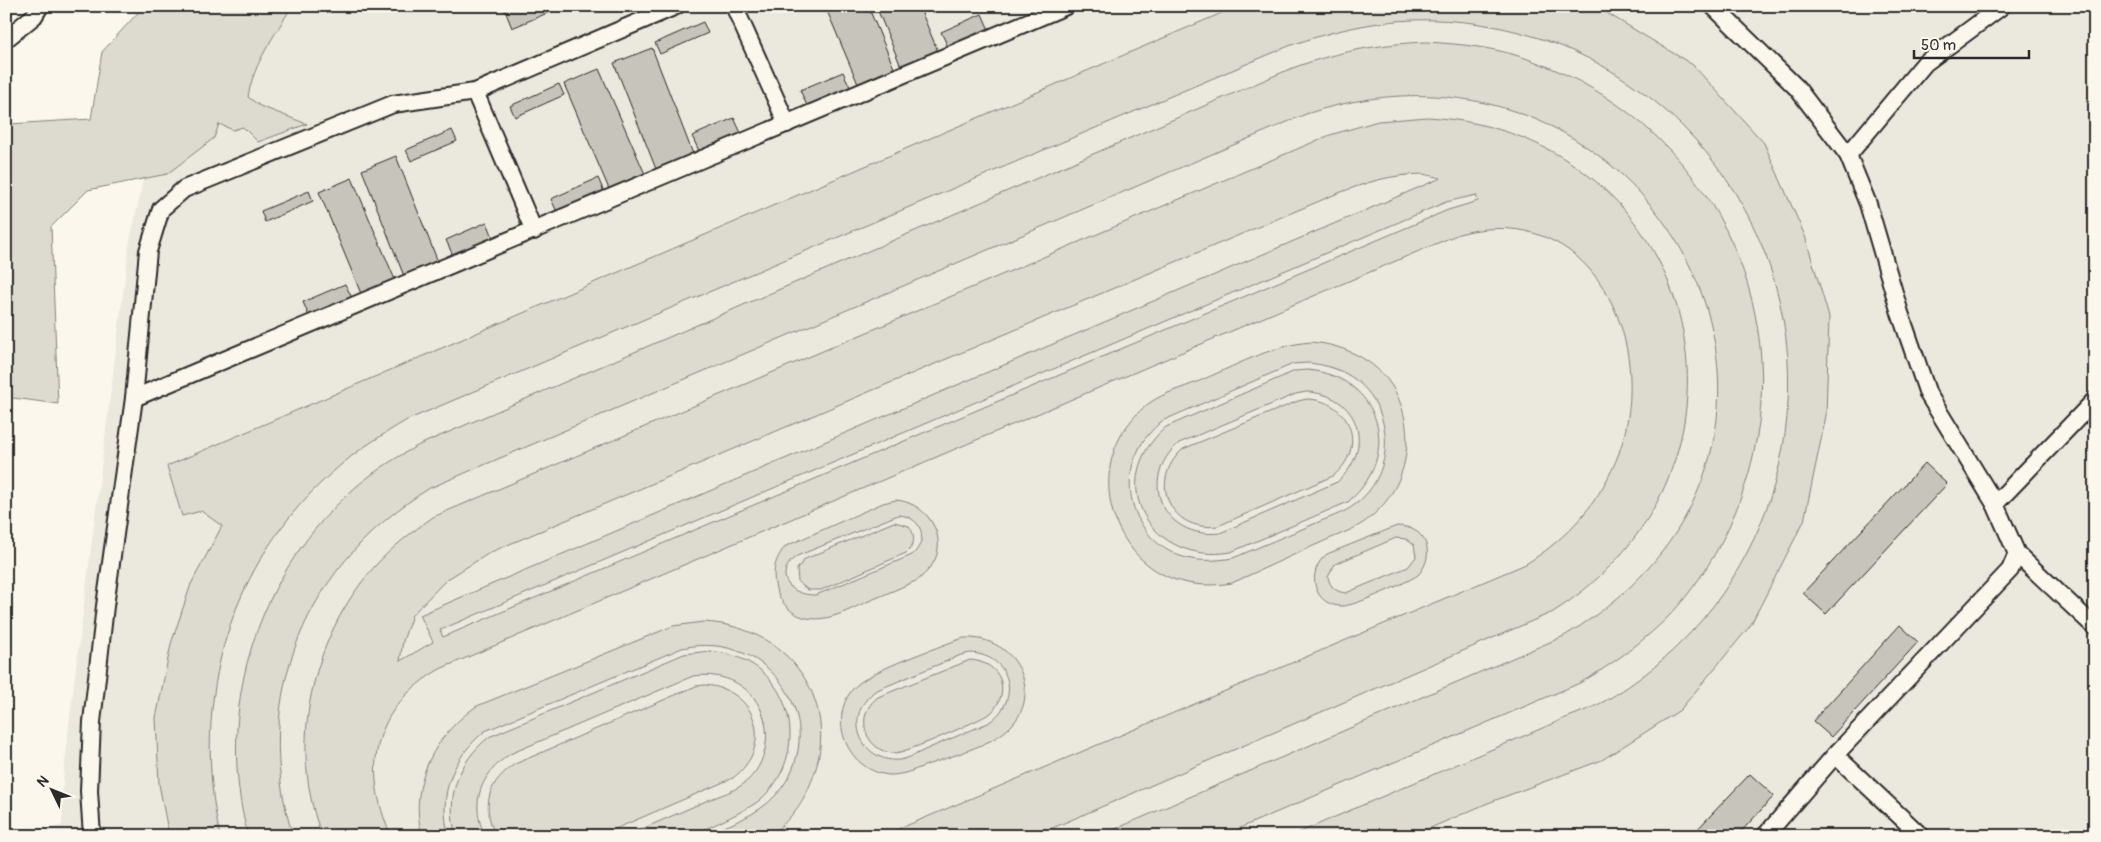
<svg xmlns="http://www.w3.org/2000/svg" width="2101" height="842" font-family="Pangolin,sans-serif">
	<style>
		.built { fill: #ebe8de }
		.green { fill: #dddad0; stroke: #84827e; fill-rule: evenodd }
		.building { fill: #c7c4bc; stroke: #2b2b2b }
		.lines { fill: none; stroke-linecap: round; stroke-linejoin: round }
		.minor-casing { stroke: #2b2b2b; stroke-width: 20 }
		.minor { stroke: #fbf7ec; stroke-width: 16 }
	</style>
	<rect width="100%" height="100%" fill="#fbf7ec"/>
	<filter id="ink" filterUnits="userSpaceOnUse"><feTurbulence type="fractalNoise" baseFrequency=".02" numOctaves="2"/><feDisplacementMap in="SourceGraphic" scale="10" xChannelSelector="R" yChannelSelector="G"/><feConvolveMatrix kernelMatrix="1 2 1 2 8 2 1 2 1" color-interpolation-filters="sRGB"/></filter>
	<g filter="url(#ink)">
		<!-- built -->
		<polygon class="built" points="222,6 2095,6 2095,836 31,836 62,825 63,781 70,716 129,246 148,157"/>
		<!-- green -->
		<g class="green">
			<path d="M144 6H292C275 35 253 64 248 97L260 106 307 124 258 142 243 127 233 130 219 124 214 138 167 174 88 190 51 227 58 404 6 397V200L9 124 91 119 102 52Z"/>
			<path d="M1238 6 1597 7 1693 65 1764 143 1805 236 1829 317 1826 416 1804 521 1750 626 1680 710 1602 760 1488 803 1412 836H1291C1355 808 1419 781 1483 753 1510 742 1536 731 1563 719 1576 714 1590 709 1603 702 1636 684 1667 658 1693 630 1750 568 1784 486 1788 402 1799 198 1640 27 1437 20 1386 18 1337 29 1289 46L407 420C382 435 357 450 335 470 229 562 190 700 220 836H169L159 784 156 718 171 644 191 584 222 526 201 511 182 516 167 466Z"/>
			<path d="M1426 42C1463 44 1501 48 1536 62 1696 121 1790 284 1754 452 1741 512 1712 570 1670 615 1643 642 1613 664 1580 683L1221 836H1099L1564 636C1889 444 1653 0 1306 114L430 488C307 563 249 696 293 836H248C215 712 254 582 347 495 368 475 393 459 419 445L1290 69C1335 52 1378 44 1426 42Z"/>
			<path d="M1428 117C1701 134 1784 466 1553 612L1034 836H882L1526 564C1569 537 1601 501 1619 453 1658 343 1593 198 1459 234L440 669C373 708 361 767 391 836H322C287 745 311 638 375 566 392 547 412 532 433 517L1330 135 1378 121ZM1423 174 1441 178 420 615 433 642 400 661 403 641 412 615 446 580 491 552 1336 194C1368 182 1388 175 1423 174ZM1476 195 1478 201 1448 210 443 637 440 630 1446 202Z"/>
			<path d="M1311 342C1346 345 1381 362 1397 395 1418 441 1405 494 1363 523 1351 531 1335 536 1322 542 1292 556 1262 569 1232 583 1213 586 1195 586 1176 580 1117 560 1090 486 1123 432 1130 421 1140 409 1151 402 1164 393 1182 388 1197 382 1233 367 1271 345 1311 342ZM1307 363C1335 365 1362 377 1376 404 1394 439 1386 483 1353 506 1342 514 1327 518 1314 524 1287 535 1260 547 1233 558 1215 561 1197 562 1180 556 1138 541 1118 490 1138 451 1143 439 1152 430 1162 421L1293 364Z"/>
			<path d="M1307 370C1380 376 1404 455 1348 502L1231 552C1151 566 1102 482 1166 427L1295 371ZM1306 392C1359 393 1376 449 1337 482L1220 533C1164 540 1136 480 1179 443L1296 394Z"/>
			<path d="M1307 399C1351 400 1368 448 1333 476L1218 526C1170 533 1147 481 1183 449L1298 401Z"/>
			<path d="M896 500C922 502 944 528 937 554 934 565 927 572 918 580 902 587 886 594 869 601 846 611 819 628 794 613 785 607 779 598 776 589 772 572 774 559 786 546L883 503ZM898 515C921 516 930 539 912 555L816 595C788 596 773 573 797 556Z"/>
			<path d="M894 522 909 526C916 536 915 545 906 553L821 590H808L798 582 797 569 805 559Z"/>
			<path d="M1397 526C1426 526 1437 554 1418 575 1406 583 1357 605 1343 606 1313 607 1305 571 1327 554ZM1396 538 1406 539 1414 545 1416 557 1408 567 1346 593C1336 592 1330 587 1328 577L1335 564Z"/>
			<path d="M703 622C796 626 850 714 804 797 798 809 780 831 768 835 760 838 715 836 703 836 728 825 757 816 776 795 836 726 771 628 682 648L485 731C453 757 437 795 449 836H422C408 784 435 734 477 706L673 626Z"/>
			<path d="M964 638C1019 635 1048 700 1003 733 985 747 942 759 919 768 910 772 900 775 890 775 849 772 827 722 852 690 867 671 929 651 954 641ZM970 653C1012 655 1022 701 988 723 967 732 947 740 927 749 918 753 908 759 899 760 879 762 860 747 858 727 856 712 864 700 875 691L961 655Z"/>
			<path d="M710 651C728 653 745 658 759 669 800 702 800 765 761 799 750 809 701 832 687 836 674 839 641 836 626 836 653 824 679 813 706 801 720 795 736 791 747 781 770 760 773 723 754 698 739 679 716 673 693 676L510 754C481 774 469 802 485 836H456C445 797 458 762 489 737L684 654Z"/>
			<path d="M970 660C1001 662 1012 691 991 713 978 721 907 753 894 753 880 753 867 742 865 727 863 714 869 704 878 697Z"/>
			<path d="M705 685C757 689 775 746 733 778L599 836H497L495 834C481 804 489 781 515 764L696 686Z"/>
		</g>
		<!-- building -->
		<g class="building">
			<polygon points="508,6 564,6 512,28 504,8"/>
			<polygon points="825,6 868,6 894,68 858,84"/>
			<polygon points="876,6 919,6 939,54 902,69"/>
			<polygon points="982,14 990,32 949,49 941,32"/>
			<polygon points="703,22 708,33 660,54 655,43"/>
			<polygon points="652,48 693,154 656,169 614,63"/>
			<polygon points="599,69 645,174 609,189 564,84"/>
			<polygon points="843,72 851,89 808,108 800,90"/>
			<polygon points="559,84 564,95 515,117 510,106"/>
			<polygon points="734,118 742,135 700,153 692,136"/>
			<polygon points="452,130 457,141 411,161 406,150"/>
			<polygon points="396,156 438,262 404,276 362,170"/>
			<polygon points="352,178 396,282 362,296 319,192"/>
			<polygon points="598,178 605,194 558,214 551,199"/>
			<polygon points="309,191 313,201 265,222 261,211"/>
			<polygon points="487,222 494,240 454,258 446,240"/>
			<polygon points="345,284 354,302 311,321 303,302"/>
			<polygon points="1925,463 1947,484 1826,614 1803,593"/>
			<polygon points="1900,625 1918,642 1831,737 1813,721"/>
			<polygon points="1750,774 1774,796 1737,836 1691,836"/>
		</g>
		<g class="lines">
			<defs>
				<g id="minor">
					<polyline points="734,6 787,124"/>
					<polyline points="1713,6 1797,88 1848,155 1868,204 1900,313 1928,394 1995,504 2017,554 2095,627"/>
					<polyline points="6,39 34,16 40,6"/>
					<polyline points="475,92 534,231"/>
					<polyline points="1848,155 1925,63 2002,6"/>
					<polyline points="134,398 1066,6"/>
					<polyline points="1995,504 2095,400"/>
					<polyline points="1835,755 1921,836"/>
					<polyline points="92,836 89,791 92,722 105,606 134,398 148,251 161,209 184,189 393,104 475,92 676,6"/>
					<polyline points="1765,836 1835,755 2010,570 2017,554"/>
				</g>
			</defs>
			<!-- minor casing -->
			<use href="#minor" class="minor-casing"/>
			<!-- minor -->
			<use href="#minor" class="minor"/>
		</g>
	</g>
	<!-- margin -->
	<rect width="2101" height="842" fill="none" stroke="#fbf7ec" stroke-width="25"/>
	<rect x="12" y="12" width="2076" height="817" fill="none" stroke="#2b2b2b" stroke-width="2" filter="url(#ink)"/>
	<!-- north arrow -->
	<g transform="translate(52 790) rotate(313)" stroke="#fbf7ec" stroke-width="4" paint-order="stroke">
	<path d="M0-4L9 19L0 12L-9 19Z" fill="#2b2b2b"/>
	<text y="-8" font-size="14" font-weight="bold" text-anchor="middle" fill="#2b2b2b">N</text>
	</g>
	<!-- scale -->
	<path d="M1914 50v8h115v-8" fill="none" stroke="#2b2b2b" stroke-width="2.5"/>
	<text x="1921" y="50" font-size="15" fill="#2b2b2b" stroke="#fbf7ec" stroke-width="4" paint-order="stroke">50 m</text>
</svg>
